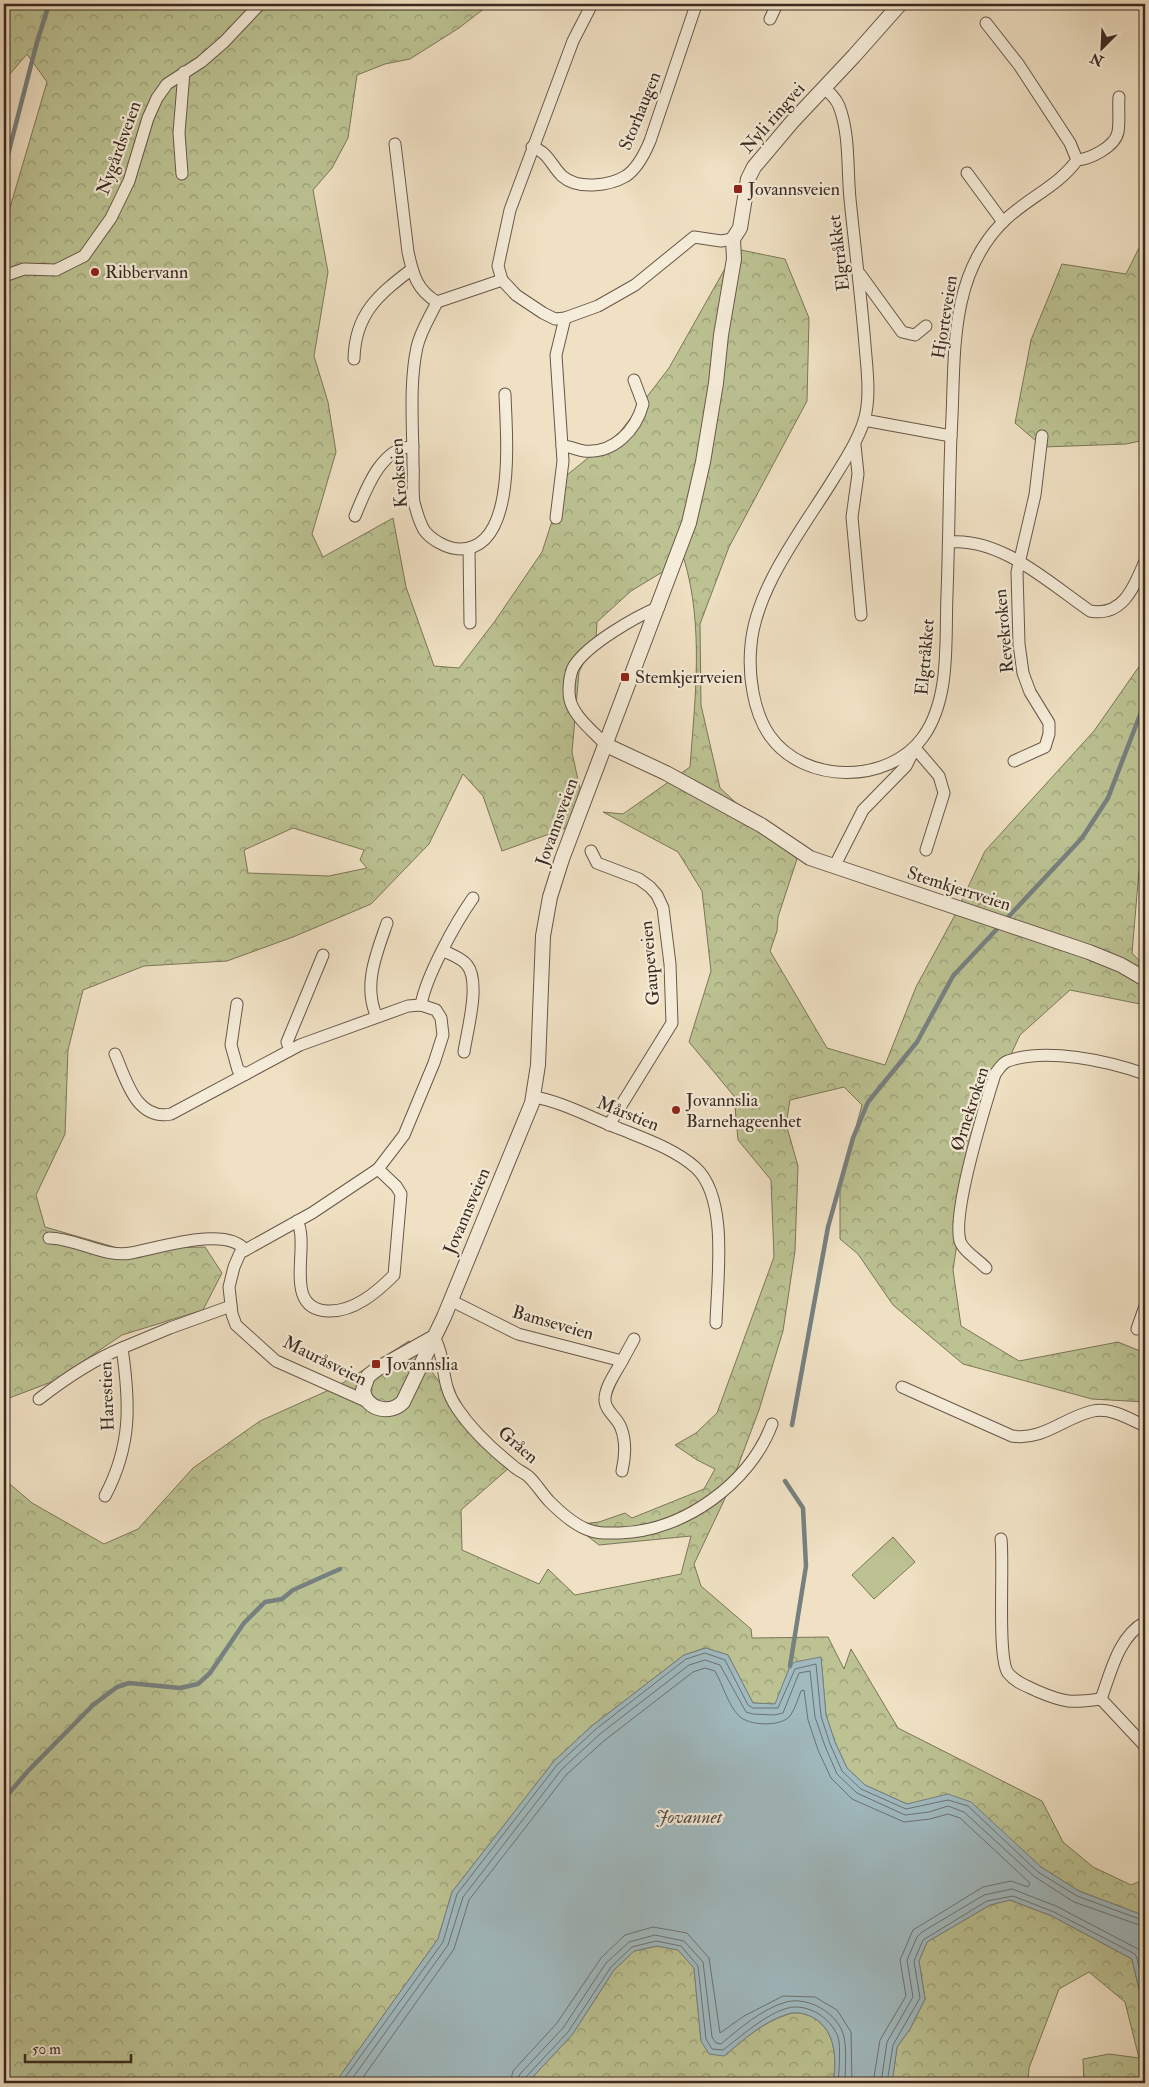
<svg xmlns="http://www.w3.org/2000/svg" width="1149" height="2087" font-family="'IM FELL Double Pica',serif">
	<style>
		.forest { fill: url(#forest-crowns); stroke: #7b7659; fill-rule: evenodd }
		.pitch { fill: #bcc292; stroke: #7b7659 }
		.water { fill: #a0bac0; stroke: #778080 }
		.lines { fill: none; stroke-linecap: round; stroke-linejoin: round }
		.shore { stroke: #6d7270; stroke-width: 1 }
		.stream { stroke: #778080; stroke-width: 4.5 }
		.minor-casing { stroke: #685749; stroke-width: 13 }
		.tertiary-casing { stroke: #685749; stroke-width: 16 }
		.minor { stroke: #f5ecd9; stroke-width: 11 }
		.tertiary { stroke: #f5ecd9; stroke-width: 14 }
		.poi-dot { fill: #8f2418; stroke: #f5ecd9; stroke-width: 2 }
		.labels { text-anchor: middle; dominant-baseline: central; stroke-width: 4.5; stroke-linejoin: round; paint-order: stroke }
		.street-label { font-size: 18px; fill: #3a2920; stroke: #f5ecd9 }
		.poi-label { font-size: 18px; fill: #3a2920; stroke: #f5ecd9; text-anchor: start }
		.water-label { font-size: 19px; font-style: italic; fill: #544d48; stroke: #f5ecd9 }
	</style>
	<defs>
		<pattern id="forest-crowns" width="20" height="18" patternUnits="userSpaceOnUse" patternTransform="scale(1.25)"><rect width="20" height="18" fill="#bcc292"/><path d="M2 6a3 3 0 1 1 6 0M12 15a3 3 0 1 1 6 0" fill="none" stroke="#9a9e77"/></pattern>
	</defs>
	<rect width="100%" height="100%" fill="#f0e1c4"/>
	<filter id="stains"><feTurbulence type="fractalNoise" baseFrequency=".004" numOctaves="4"/><feColorMatrix values="0 0 0 0 .2 0 0 0 0 .09 0 0 0 0 .02 0 0 0 .5 -.17"/></filter>
	<radialGradient id="worn" r=".72"><stop offset=".6" stop-color="#630" stop-opacity="0"/><stop offset="1" stop-color="#630" stop-opacity=".3"/></radialGradient>
	<!-- forest -->
	<g class="forest">
		<path d="M4 4H490L459 28 410 59 385 64 357 75 348 138 332 168 313 190 328 272 314 356 328 402 336 452 312 534 323 557 393 518 406 587 434 666 459 668 495 621 542 552 567 475 620 432 669 368 736 249 785 259 809 318 807 401 729 547 700 624 701 705 720 788 797 859 778 917 777 931 770 951 827 1048 885 1065 916 987 955 915 985 851 1094 731 1145 658V863L1139 871 1132 953 1145 967V1005L1070 990 1020 1035 984 1112 965 1190 953 1270 961 1326 1019 1361 1118 1342 1145 1353V1402L1092 1399 963 1364 893 1305 858 1254 840 1239V1185L862 1105 844 1087 790 1100 786 1124 798 1166 795 1251 783 1331 759 1410 729 1490 694 1564 701 1586 751 1629 752 1638 828 1637 844 1669 851 1649 898 1728 1042 1801 1063 1842 1093 1867 1131 1885 1145 1879V1916L1079 1891 1041 1867 1011 1840 927 1801 907 1804 865 1785 847 1768 835 1742 826 1715 821 1658 790 1666 776 1704 753 1703 728 1655 705 1648 684 1655 593 1725 554 1761 452 1892 438 1939 335 2083H4V1479L32 1503 104 1544 138 1529 193 1468 260 1421 338 1386 409 1341 455 1403 510 1467 461 1510 462 1550 539 1584 548 1569 575 1595 681 1574 691 1536 599 1545 573 1525 599 1522 625 1513 632 1518 704 1489 715 1469 697 1460 675 1445 696 1433 717 1413 774 1257 771 1180 738 1140 734 1096 689 1042 711 971 702 891 678 852 603 812 623 814 690 767C695 699 704 626 684 559L631 591 597 622 596 638 579 672 572 752 584 808 577 824 502 851 483 796 463 774 429 844 371 904 293 937 227 961 144 966 83 990 68 1050 65 1134 36 1195 45 1227 121 1249 205 1247 222 1273 203 1310 122 1335 54 1381 4 1400V429L8 404 4 373V228L47 82 27 54 4 81ZM293 828 364 850 360 860 367 868 329 876 248 873 244 850Z"/>
		<polygon points="1145,236 1145,440 1126,444 1043,447 1015,423 1031,340 1062,264 1126,274"/>
		<polygon points="1145,1673 1145,1716 1140,1689"/>
		<polygon points="1010,1900 1052,1916 1132,1959 1145,2015 1145,2083 1084,2083 1083,2059 1109,2054 1139,2058 1125,2002 1089,1972 1059,1989 1029,2068 1028,2083 892,2083 897,2047 910,2029 925,1999 919,1961 927,1942 990,1905"/>
		<path d="M657 1946 678 1950 694 1968 701 2041 724 2056C743 2040 764 2021 789 2014 797 2011 807 2014 814 2018 836 2031 837 2060 833 2083H527L572 2035 614 1970 634 1951Z"/>
	</g>
	<!-- pitch -->
	<polygon class="pitch" points="893,1537 915,1562 874,1599 852,1575"/>
	<!-- water -->
	<path class="water" d="M706 1648 728 1655 753 1703 775 1704 790 1666 795 1662 821 1657 826 1715 835 1742 847 1768 865 1785 907 1804 948 1794 971 1802 1041 1867 1079 1891 1145 1916V2015L1132 1959 1052 1916 1010 1900 990 1905 927 1942 919 1961 925 1999 910 2029 897 2047 892 2083H833C837 2060 836 2031 814 2018 807 2014 796 2011 788 2014 764 2021 743 2040 724 2056L709 2054 701 2041 694 1968 678 1950 657 1946 634 1951 614 1970 572 2035 527 2083H335L438 1939 452 1892 554 1761 593 1725 684 1655Z"/>
	<g class="lines">
		<!-- shore -->
		<g class="shore">
			<polyline points="341,2083 443,1942 457,1894 557,1765 596,1729 686,1659 705,1653 725,1660 748,1705 753,1708 778,1708 795,1669 816,1664 821,1716 830,1744 842,1771 861,1789 906,1809 948,1800 968,1806 1038,1872 1077,1896 1145,1921"/>
			<polyline points="349,2083 448,1945 463,1897 562,1769 600,1734 689,1665 705,1660 720,1665 746,1712 753,1714 774,1715 783,1713 799,1673 810,1671 815,1717 825,1746 837,1774 857,1793 905,1815 929,1812 948,1806 964,1812 1035,1877 1074,1902 1145,1927"/>
			<path d="M359 2083 454 1949 469 1900 567 1774 605 1740 693 1672 705 1668 715 1671C723 1685 728 1705 739 1716 749 1726 781 1727 790 1716 795 1709 798 1699 801 1691L804 1690 808 1720 818 1750 831 1778 852 1799 904 1822 930 1819 948 1814 960 1818 1030 1883 1028 1887 1011 1881 983 1887 913 1930 900 1960 906 1996 880 2040 873 2083"/>
			<polyline points="510,2083 513,2071 557,2023 601,1958 625,1935 653,1927 687,1933 709,1958 720,2033 744,2016 783,1996 815,1997 837,2010 851,2032 852,2083"/>
			<path d="M517 2083 520 2074 563 2028 606 1963 629 1942 655 1935 684 1941 703 1962 712 2037 716 2043 721 2044C740 2028 762 2009 786 2002 809 1996 839 2014 844 2037 847 2050 845 2069 845 2083"/>
			<path d="M523 2083 525 2078 568 2032 611 1967 632 1947 656 1941 681 1946 698 1966 706 2039 712 2049 723 2050C740 2037 767 2013 788 2008 808 2003 831 2018 838 2037 841 2046 839 2073 838 2083"/>
			<polyline points="881,2083 887,2042 913,1997 907,1960 917,1937 922,1932 984,1895 1012,1889 1056,1906 1138,1949 1143,1954 1145,1965"/>
			<polyline points="887,2083 893,2045 920,1998 914,1961 923,1940 987,1901 1013,1896 1054,1912 1135,1954 1137,1958 1145,1995"/>
		</g>
		<!-- stream -->
		<g class="stream">
			<polyline points="4,170 37,42 49,4"/>
			<polyline points="792,1425 828,1227 853,1138 868,1102 917,1042 953,976 1082,838 1108,798 1145,702"/>
			<polyline points="785,1481 803,1508 806,1566 790,1666"/>
			<polyline points="4,1799 28,1771 93,1705 117,1687 129,1683 180,1688 198,1684 210,1673 244,1623 265,1602 282,1599 293,1590 340,1569"/>
		</g>
		<defs>
			<g id="minor">
				<polyline points="592,4 573,41 510,210 498,266 502,280 516,295 543,313 555,319 565,318 598,306 635,285 694,237 721,241 733,239"/>
				<polyline points="770,19 777,4"/>
				<path d="M824 88C830 93 836 98 839 106 850 134 847 169 850 199 855 248 861 296 865 345 867 370 871 397 864 421 857 442 845 460 834 478 804 527 756 587 751 645 748 674 753 712 770 736 805 785 889 784 923 737 951 698 945 640 947 594 949 541 949 489 951 436L864 420"/>
				<path d="M395 144 408 252C413 275 417 290 437 302L502 280"/>
				<path d="M532 147C548 152 551 165 562 176 578 190 609 186 626 176 638 168 645 153 650 141L695 8"/>
				<path d="M1077 160C1090 159 1115 147 1118 132 1120 121 1118 108 1119 97"/>
				<polyline points="967,173 1003,222"/>
				<polyline points="182,174 179,133 184,72"/>
				<polyline points="860,274 902,332 915,335 926,326"/>
				<polyline points="4,276 24,269 56,270 84,256 111,218 129,181 148,118 157,98 167,84 201,62 224,42 260,4"/>
				<path d="M437 302C430 317 421 330 417 347 409 384 413 426 413 464 414 476 412 490 414 502 416 510 420 523 424 530 431 540 448 549 460 549 518 549 506 433 505 394"/>
				<path d="M354 359C355 314 378 295 412 269"/>
				<path d="M951 436C956 363 946 280 1002 223 1025 199 1058 187 1077 160L1070 143 1019 65 986 23"/>
				<polyline points="855,445 858,474 852,517 861,615"/>
				<path d="M562 446C570 446 576 450 584 451 614 454 636 430 643 404L634 380"/>
				<path d="M355 516C365 492 381 446 413 447"/>
				<polyline points="556,518 563,461 556,355 565,318"/>
				<path d="M949 542C1001 537 1049 583 1090 611 1123 617 1134 587 1145 561"/>
				<polyline points="469,549 470,623"/>
				<path d="M606 745C595 733 574 717 570 700 568 691 569 675 574 666 588 644 635 617 659 607"/>
				<polyline points="1014,761 1045,747 1049,734 1049,723 1030,692 1023,673 1019,644 1017,572 1035,495 1042,436"/>
				<polyline points="591,851 597,863 639,879 650,887 657,895 663,908 670,964 672,1023 609,1125"/>
				<polyline points="834,867 863,810 906,766 915,748 939,776 944,793 926,850"/>
				<path d="M444 951C452 955 462 958 467 965 481 982 467 1031 464 1052"/>
				<polyline points="237,1004 231,1045 238,1070 246,1074"/>
				<path d="M421 1005C426 976 456 922 473 898"/>
				<path d="M376 1015C363 984 377 952 387 923"/>
				<polyline points="290,1050 287,1042 323,955"/>
				<path d="M115 1054C126 1079 136 1121 171 1114L300 1045 408 1006 421 1005 436 1010 441 1018 443 1035 434 1063 404 1135 378 1169 312 1213 240 1253 234 1267 229 1287 232 1314 236 1325 276 1361 368 1402"/>
				<path d="M533 1097C558 1100 594 1119 618 1128 645 1139 675 1149 696 1168 729 1199 717 1280 716 1323"/>
				<path d="M297 1221C311 1246 281 1309 328 1311 354 1312 377 1292 394 1275L401 1194 396 1186 378 1169"/>
				<path d="M49 1238C75 1238 105 1258 131 1253 156 1249 226 1225 245 1250"/>
				<path d="M986 1268C979 1260 963 1251 960 1241 952 1212 985 1106 995 1074 999 1069 1002 1063 1008 1061 1046 1047 1108 1061 1145 1074"/>
				<path d="M450 1300 518 1334 622 1361C616 1372 604 1388 605 1401 606 1412 618 1418 621 1428 626 1441 625 1458 622 1471"/>
				<polyline points="1137,1329 1145,1306"/>
				<path d="M434 1337C447 1359 439 1382 457 1408 471 1429 492 1449 512 1465 517 1470 523 1472 528 1476 536 1483 542 1494 550 1502 559 1511 574 1524 586 1529 597 1534 608 1533 620 1533 684 1531 750 1483 772 1424"/>
				<polyline points="622,1361 634,1339"/>
				<path d="M902 1387 1012 1436C1043 1441 1065 1417 1093 1411 1110 1407 1130 1419 1145 1426"/>
				<path d="M39 1399C66 1378 91 1361 122 1348"/>
				<path d="M105 1496C132 1445 130 1403 122 1348L170 1328 231 1306"/>
				<path d="M1001 1539C1004 1564 997 1658 1008 1673 1016 1683 1027 1686 1037 1691 1065 1703 1071 1703 1101 1699"/>
				<path d="M1145 1622C1118 1637 1111 1672 1101 1699L1145 1746"/>
			</g>
			<g id="tertiary">
				<polyline points="606,745 666,773 761,825 810,858 1089,952 1121,965 1145,979"/>
				<path d="M434 1337 377 1369 368 1376 363 1390C366 1410 390 1415 403 1402L444 1317 532 1103 538 1065 543 936 550 897 562 859 689 523 703 462 716 383 721 335 734 259 733 239 740 228 748 179 754 167 792 122 854 56 900 4"/>
			</g>
		</defs>
		<!-- minor casing -->
		<use href="#minor" class="minor-casing"/>
		<!-- tertiary casing -->
		<use href="#tertiary" class="tertiary-casing"/>
		<!-- minor -->
		<use href="#minor" class="minor"/>
		<!-- tertiary -->
		<use href="#tertiary" class="tertiary"/>
	</g>
	<!-- markers -->
	<g class="poi-dot">
		<rect x="733" y="184" width="10" height="10" rx="2.5"/>
		<circle cx="95" cy="272" r="5"/>
		<rect x="620" y="672" width="10" height="10" rx="2.5"/>
		<circle cx="676" cy="1110" r="5"/>
		<rect x="371" y="1359" width="10" height="10" rx="2.5"/>
	</g>
	<g class="labels">
		<!-- street labels -->
		<g class="street-label">
			<text transform="translate(640 111) rotate(-68)">Storhaugen</text>
			<text transform="translate(773 118) rotate(-49)">Nyli ringvei</text>
			<text transform="translate(119 148) rotate(-70)">Nygårdsveien</text>
			<text transform="translate(839 253) rotate(-97)">Elgtråkket</text>
			<text transform="translate(945 317) rotate(-81)">Hjorteveien</text>
			<text transform="translate(399 473) rotate(-94)">Krokstien</text>
			<text transform="translate(1004 631) rotate(-95)">Revekroken</text>
			<text transform="translate(925 657) rotate(-85)">Elgtråkket</text>
			<text transform="translate(557 822) rotate(-70)">Jovannsveien</text>
			<text transform="translate(959 889) rotate(18)">Stemkjerrveien</text>
			<text transform="translate(650 963) rotate(-95)">Gaupeveien</text>
			<text transform="translate(970 1109) rotate(-72)">Ørnekroken</text>
			<text transform="translate(628 1114) rotate(22)">Mårstien</text>
			<text transform="translate(467 1211) rotate(-67)">Jovannsveien</text>
			<text transform="translate(553 1323) rotate(16)">Bamseveien</text>
			<text transform="translate(325 1361) rotate(26)">Mauråsveien</text>
			<text transform="translate(107 1396) rotate(-92)">Harestien</text>
			<text transform="translate(518 1445) rotate(41)">Gråen</text>
		</g>
		<!-- poi labels -->
		<g class="poi-label">
			<text x="748" y="189">Jovannsveien</text>
			<text x="105" y="272">Ribbervann</text>
			<text x="635" y="677">Stemkjerrveien</text>
			<text x="686" y="1100">Jovannslia<tspan x="686" dy="21">Barnehageenhet</tspan></text>
			<text x="386" y="1364">Jovannslia</text>
		</g>
		<!-- water labels -->
		<g class="water-label">
			<text x="689" y="1817">Jovannet</text>
		</g>
	</g>
	<!-- margin -->
	<rect width="1149" height="2087" fill="none" stroke="#f0e1c4" stroke-width="20"/>
	<rect x="5" y="5" width="1139" height="2077" fill="none" stroke="#3a2920" stroke-width="2.5"/>
	<rect x="10" y="10" width="1129" height="2067" fill="none" stroke="#3a2920"/>
	<!-- north arrow -->
	<g transform="translate(1102 48) rotate(204)" stroke="#f5ecd9" stroke-width="4" paint-order="stroke">
	<path d="M0-4L9 19L0 12L-9 19Z" fill="#3a2920"/>
	<text y="-8" font-size="14" font-weight="bold" text-anchor="middle" fill="#3a2920">N</text>
	</g>
	<!-- scale -->
	<path d="M25 2054v8h106v-8" fill="none" stroke="#3a2920" stroke-width="2.5"/>
	<text x="32" y="2054" font-size="15" fill="#3a2920" stroke="#f5ecd9" stroke-width="4" paint-order="stroke">50 m</text>
	<rect width="100%" height="100%" filter="url(#stains)"/>
	<rect width="100%" height="100%" fill="url(#worn)"/>
</svg>
